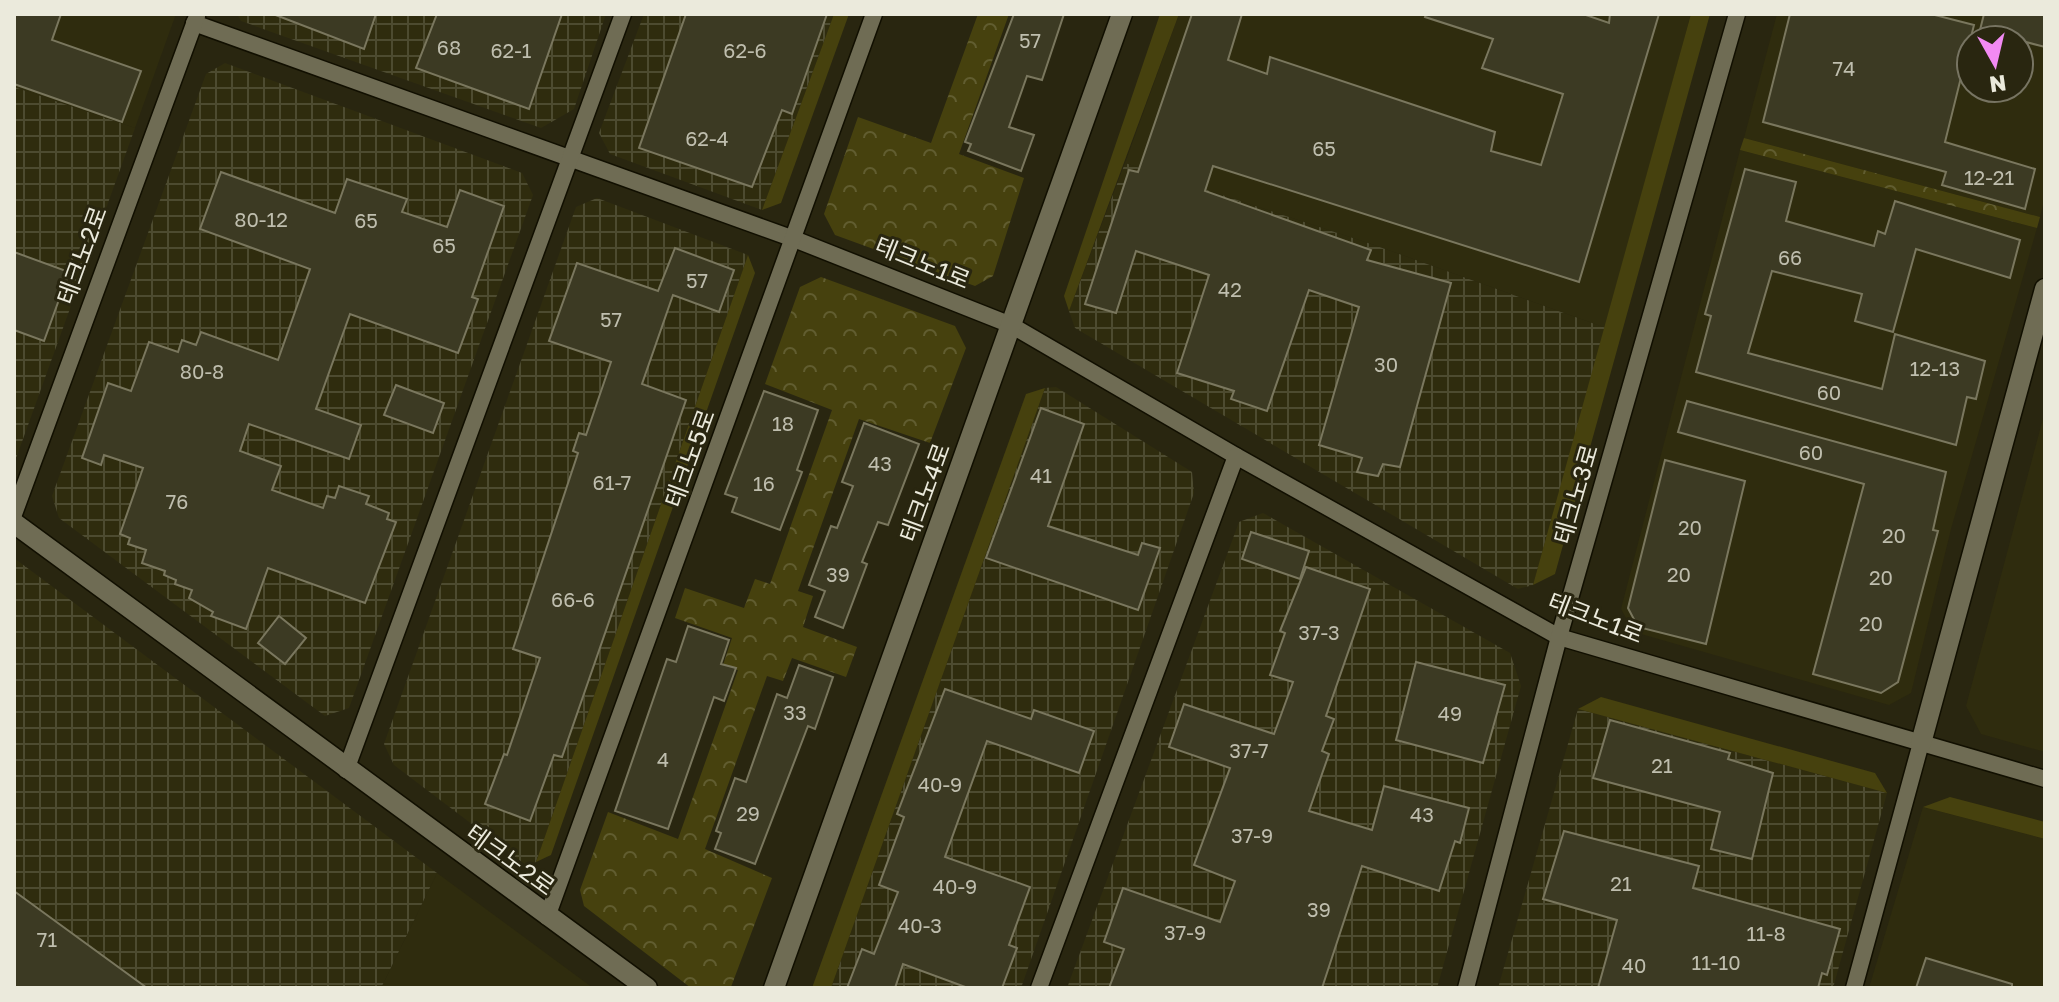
<svg xmlns="http://www.w3.org/2000/svg" width="2059" height="1002" font-family="'Golos Text','Noto Sans KR',sans-serif">
	<style>
		.built { fill: #2f2c0e; fill-rule: evenodd }
		.industrial { fill: url(#industrial-grid) }
		.green { fill: #46410e }
		.park { fill: url(#park-crowns) }
		.building { fill: #3c3a23; stroke: #7a775e; stroke-width: 2 }
		.lines { fill: none; stroke-linecap: round; stroke-linejoin: round }
		.street-casing { stroke: #110f00; stroke-width: 19 }
		.secondary-casing { stroke: #110f00; stroke-width: 23 }
		.street { stroke: #6f6c54; stroke-width: 16 }
		.secondary { stroke: #6f6c54; stroke-width: 20 }
		.labels { text-anchor: middle; dominant-baseline: central; stroke-width: 6; stroke-linejoin: round; paint-order: stroke }
		.number-label { font-size: 20px; fill: #bfbeae }
		.street-label { font-size: 24px; fill: #ebeadc; stroke: #292610 }
	</style>
	<defs>
		<pattern id="industrial-grid" width="8" height="8" patternUnits="userSpaceOnUse" patternTransform="scale(2)"><rect width="8" height="8" fill="#2f2c0e"/><path d="M0 4h8M4 0v8" fill="none" stroke="#4d4b30"/></pattern>
		<pattern id="park-crowns" width="20" height="18" patternUnits="userSpaceOnUse" patternTransform="scale(2)"><rect width="20" height="18" fill="#46410e"/><path d="M2 6a3 3 0 1 1 6 0M12 15a3 3 0 1 1 6 0" fill="none" stroke="#615d30"/></pattern>
	</defs>
	<rect width="100%" height="100%" fill="#292610"/>
	<!-- built -->
	<g class="built">
		<polygon points="14,14 176,14 135,128 14,87"/>
		<polygon points="1179,14 1691,14 1606,328 1374,245 1125,163"/>
		<path d="M1777 14H2045V197L2040 217 1744 138ZM1971 40H2019V88H1971Z"/>
		<polygon points="1740,150 2037,228 1951,529 1911,693 1889,705 1634,632 1621,609"/>
		<polygon points="2045,411 2045,752 1981,734 1966,706"/>
		<polygon points="1923,807 2045,839 2045,988 1869,988"/>
		<polygon points="437,873 593,988 381,988"/>
	</g>
	<!-- industrial -->
	<g class="industrial">
		<polygon points="237,14 606,14 574,109 541,128 241,21"/>
		<polygon points="644,14 834,14 762,210 610,154 599,133"/>
		<polygon points="225,63 522,173 533,195 349,708 325,716 59,518 52,496 206,74"/>
		<polygon points="14,87 135,128 14,464"/>
		<polygon points="1125,163 1374,245 1606,328 1533,585 1518,589 1075,328 1069,311"/>
		<polygon points="597,198 748,255 536,862 527,866 394,765 384,744 576,207"/>
		<polygon points="1056,387 1192,472 1194,493 1021,988 831,988 1045,388"/>
		<polygon points="1263,513 1510,653 1521,686 1437,988 1067,988 1239,522"/>
		<polygon points="14,558 437,873 381,988 14,988"/>
		<polygon points="1578,709 1887,793 1833,988 1498,988"/>
	</g>
	<!-- green -->
	<g class="green">
		<polygon points="834,14 849,14 781,203 762,210"/>
		<polygon points="1160,14 1179,14 1069,311 1064,296"/>
		<polygon points="1691,14 1710,14 1555,574 1533,585"/>
		<polygon points="748,255 755,273 551,855 536,862"/>
		<polygon points="1045,388 831,988 812,988 1026,394"/>
		<polygon points="1601,697 1875,773 1887,793 1578,709"/>
		<polygon points="1950,797 2045,822 2045,839 1923,807"/>
	</g>
	<!-- park -->
	<g class="park">
		<polygon points="978,14 1009,14 959,154 1024,178 993,276 975,286 835,235 824,214 858,117 931,143"/>
		<polygon points="1744,138 2040,217 2037,228 1740,150"/>
		<polygon points="821,277 955,326 966,348 930,443 859,419 798,591 813,596 803,627 857,647 846,677 792,658 783,681 767,676 705,849 772,878 731,987 691,988 584,906 580,890 608,812 678,839 738,670 723,665 732,638 675,618 685,588 744,608 755,579 770,584 832,410 765,384 800,287"/>
	</g>
	<!-- building -->
	<g class="building">
		<polygon points="14,14 61,14 52,40 141,71 122,122 14,84"/>
		<polygon points="273,14 376,14 364,49"/>
		<polygon points="437,14 562,14 529,109 416,68"/>
		<polygon points="686,14 827,14 792,114 782,110 752,187 639,148"/>
		<polygon points="1014,14 1064,14 1042,80 1027,76 1009,127 1034,135 1021,171 968,151 971,144 965,142"/>
		<polygon points="1192,14 1242,14 1228,60 1267,74 1270,57 1495,132 1491,151 1541,165 1563,94 1482,68 1493,39 1425,17 1426,14 1583,14 1609,23 1610,14 1659,14 1579,282 1213,166 1205,191 1371,250 1367,260 1451,283 1400,467 1383,464 1378,476 1357,472 1362,458 1319,445 1359,307 1309,290 1267,411 1231,399 1234,391 1177,373 1209,275 1136,251 1116,313 1085,304 1129,170 1138,172"/>
		<polygon points="1790,14 1931,14 1974,25 1945,142 2035,169 2025,209 1942,185 1946,172 1763,122"/>
		<polygon points="1984,14 2045,14 2045,47 1980,30"/>
		<polygon points="1745,169 1796,182 1786,221 1874,246 1878,231 1885,234 1895,201 2020,240 2010,278 1916,249 1893,332 1855,321 1862,294 1772,271 1748,353 1882,389 1895,334 1985,361 1976,399 1967,397 1956,445 1696,372 1711,316 1705,314"/>
		<polygon points="221,172 335,213 347,179 407,199 402,212 447,227 460,190 504,206 472,297 478,299 458,353 350,314 316,409 361,425 349,459 249,424 240,451 281,466 272,490 323,508 327,496 335,498 339,486 369,496 366,504 389,513 387,519 396,522 365,603 268,568 246,629 211,616 213,612 189,598 192,590 175,584 176,580 164,575 165,571 142,563 146,550 128,544 130,538 120,534 143,468 104,455 101,465 82,458 108,383 131,391 149,342 178,352 182,340 196,345 201,332 278,360 310,269 200,229"/>
		<polygon points="675,248 734,270 719,312 673,295 642,384 686,400 562,757 554,755 530,821 485,804 504,754 507,755 540,658 513,649 578,453 573,451 579,433 586,435 611,362 549,341 577,263 658,291"/>
		<polygon points="14,252 69,272 44,341 14,330"/>
		<polygon points="396,385 444,403 433,433 384,415"/>
		<polygon points="764,391 818,410 797,470 802,472 780,530 732,512 737,498 725,494"/>
		<polygon points="1687,401 1946,472 1933,530 1938,531 1898,682 1881,693 1813,674 1864,484 1678,432"/>
		<polygon points="1041,408 1084,424 1048,526 1138,555 1142,543 1160,548 1138,610 986,558"/>
		<polygon points="864,423 919,444 888,525 878,522 862,562 867,564 843,628 815,617 825,591 809,585 831,526 837,528 853,486 842,482"/>
		<polygon points="1665,460 1745,481 1706,644 1638,627 1628,608"/>
		<polygon points="1251,532 1309,551 1300,579 1242,559"/>
		<polygon points="1306,567 1370,589 1326,716 1334,719 1322,751 1329,754 1309,811 1372,830 1384,786 1469,808 1460,843 1455,841 1439,891 1362,866 1322,988 1109,988 1124,949 1104,942 1123,888 1220,922 1235,881 1194,865 1230,768 1169,747 1184,704 1274,734 1293,682 1270,675 1285,633 1280,631"/>
		<polygon points="279,616 306,638 285,664 258,643"/>
		<polygon points="688,626 729,640 721,664 736,668 724,701 714,697 668,829 615,811 667,659 676,662"/>
		<polygon points="1416,662 1505,685 1483,763 1396,740"/>
		<polygon points="799,665 833,677 815,729 808,726 755,864 715,849 721,833 716,831 735,778 746,782 777,694 787,698"/>
		<polygon points="945,689 1031,719 1034,710 1094,731 1079,773 987,741 945,857 1030,887 1009,945 1017,948 1002,988 968,988 903,964 895,988 847,988 862,949 874,954 898,892 879,885 904,817 897,814"/>
		<polygon points="1610,720 1730,753 1728,759 1773,773 1752,859 1711,849 1720,812 1593,778"/>
		<polygon points="1564,831 1699,866 1693,888 1840,929 1827,975 1822,973 1818,988 1598,988 1617,920 1543,899"/>
		<polygon points="14,891 147,988 14,988"/>
		<polygon points="1926,958 2012,984 2012,988 1916,988"/>
	</g>
	<g class="lines">
		<defs>
			<g id="street">
				<polyline points="194,23 794,239 1011,325 1236,456 1559,637 2045,779"/>
				<polyline points="14,514 197,16"/>
				<polyline points="346,770 623,14"/>
				<polyline points="547,917 874,14"/>
				<polyline points="1039,988 1236,456"/>
				<polyline points="1466,988 1559,637 1737,14"/>
				<polyline points="1854,988 1921,743"/>
			</g>
			<g id="secondary">
				<polyline points="14,523 647,988"/>
				<polyline points="1921,743 2045,289"/>
				<polyline points="774,988 1122,14"/>
			</g>
		</defs>
		<!-- street casing -->
		<use href="#street" class="street-casing"/>
		<!-- secondary casing -->
		<use href="#secondary" class="secondary-casing"/>
		<!-- street -->
		<use href="#street" class="street"/>
		<!-- secondary -->
		<use href="#secondary" class="secondary"/>
	</g>
	<g class="labels">
		<!-- number labels -->
		<g class="number-label">
			<text x="1030" y="40">57</text>
			<text x="449" y="47">68</text>
			<text x="511" y="50">62-1</text>
			<text x="745" y="50">62-6</text>
			<text x="1844" y="68">74</text>
			<text x="707" y="138">62-4</text>
			<text x="1324" y="148">65</text>
			<text x="1989" y="177">12-21</text>
			<text x="261" y="219">80-12</text>
			<text x="366" y="220">65</text>
			<text x="444" y="245">65</text>
			<text x="1790" y="257">66</text>
			<text x="697" y="280">57</text>
			<text x="1230" y="289">42</text>
			<text x="611" y="319">57</text>
			<text x="1386" y="364">30</text>
			<text x="1935" y="368">12-13</text>
			<text x="202" y="371">80-8</text>
			<text x="1829" y="392">60</text>
			<text x="783" y="423">18</text>
			<text x="1811" y="452">60</text>
			<text x="880" y="463">43</text>
			<text x="1041" y="475">41</text>
			<text x="612" y="482">61-7</text>
			<text x="764" y="483">16</text>
			<text x="177" y="501">76</text>
			<text x="1690" y="527">20</text>
			<text x="1894" y="535">20</text>
			<text x="838" y="574">39</text>
			<text x="1679" y="574">20</text>
			<text x="1881" y="577">20</text>
			<text x="573" y="599">66-6</text>
			<text x="1871" y="623">20</text>
			<text x="1319" y="632">37-3</text>
			<text x="795" y="712">33</text>
			<text x="1450" y="713">49</text>
			<text x="1249" y="750">37-7</text>
			<text x="663" y="759">4</text>
			<text x="1662" y="765">21</text>
			<text x="940" y="784">40-9</text>
			<text x="748" y="813">29</text>
			<text x="1422" y="814">43</text>
			<text x="1252" y="835">37-9</text>
			<text x="1621" y="883">21</text>
			<text x="955" y="886">40-9</text>
			<text x="1319" y="909">39</text>
			<text x="920" y="925">40-3</text>
			<text x="1185" y="932">37-9</text>
			<text x="1766" y="933">11-8</text>
			<text x="47" y="939">71</text>
			<text x="1716" y="962">11-10</text>
			<text x="1634" y="965">40</text>
		</g>
		<!-- street labels -->
		<g class="street-label">
			<text transform="translate(81 255) rotate(-70)">테크노2로</text>
			<text transform="translate(923 262) rotate(22)">테크노1로</text>
			<text transform="translate(689 458) rotate(-70)">테크노5로</text>
			<text transform="translate(924 492) rotate(-70)">테크노4로</text>
			<text transform="translate(1575 494) rotate(-74)">테크노3로</text>
			<text transform="translate(1596 617) rotate(21)">테크노1로</text>
			<text transform="translate(511 859) rotate(36)">테크노2로</text>
		</g>
	</g>
	<!-- border -->
	<rect width="2059" height="1002" fill="none" stroke="#ebeadc" stroke-width="32"/>
	<!-- north arrow -->
	<g transform="translate(1995 64) rotate(172)"><circle r="38" fill="#292610" stroke="#777462" stroke-width="2"/>
	<path d="M0-6L14 30L0 20L-14 30Z" fill="#f28af3"/>
	<text y="-12" font-size="22" font-weight="bold" text-anchor="middle" fill="#ebeadc">N</text>
	</g>
</svg>
